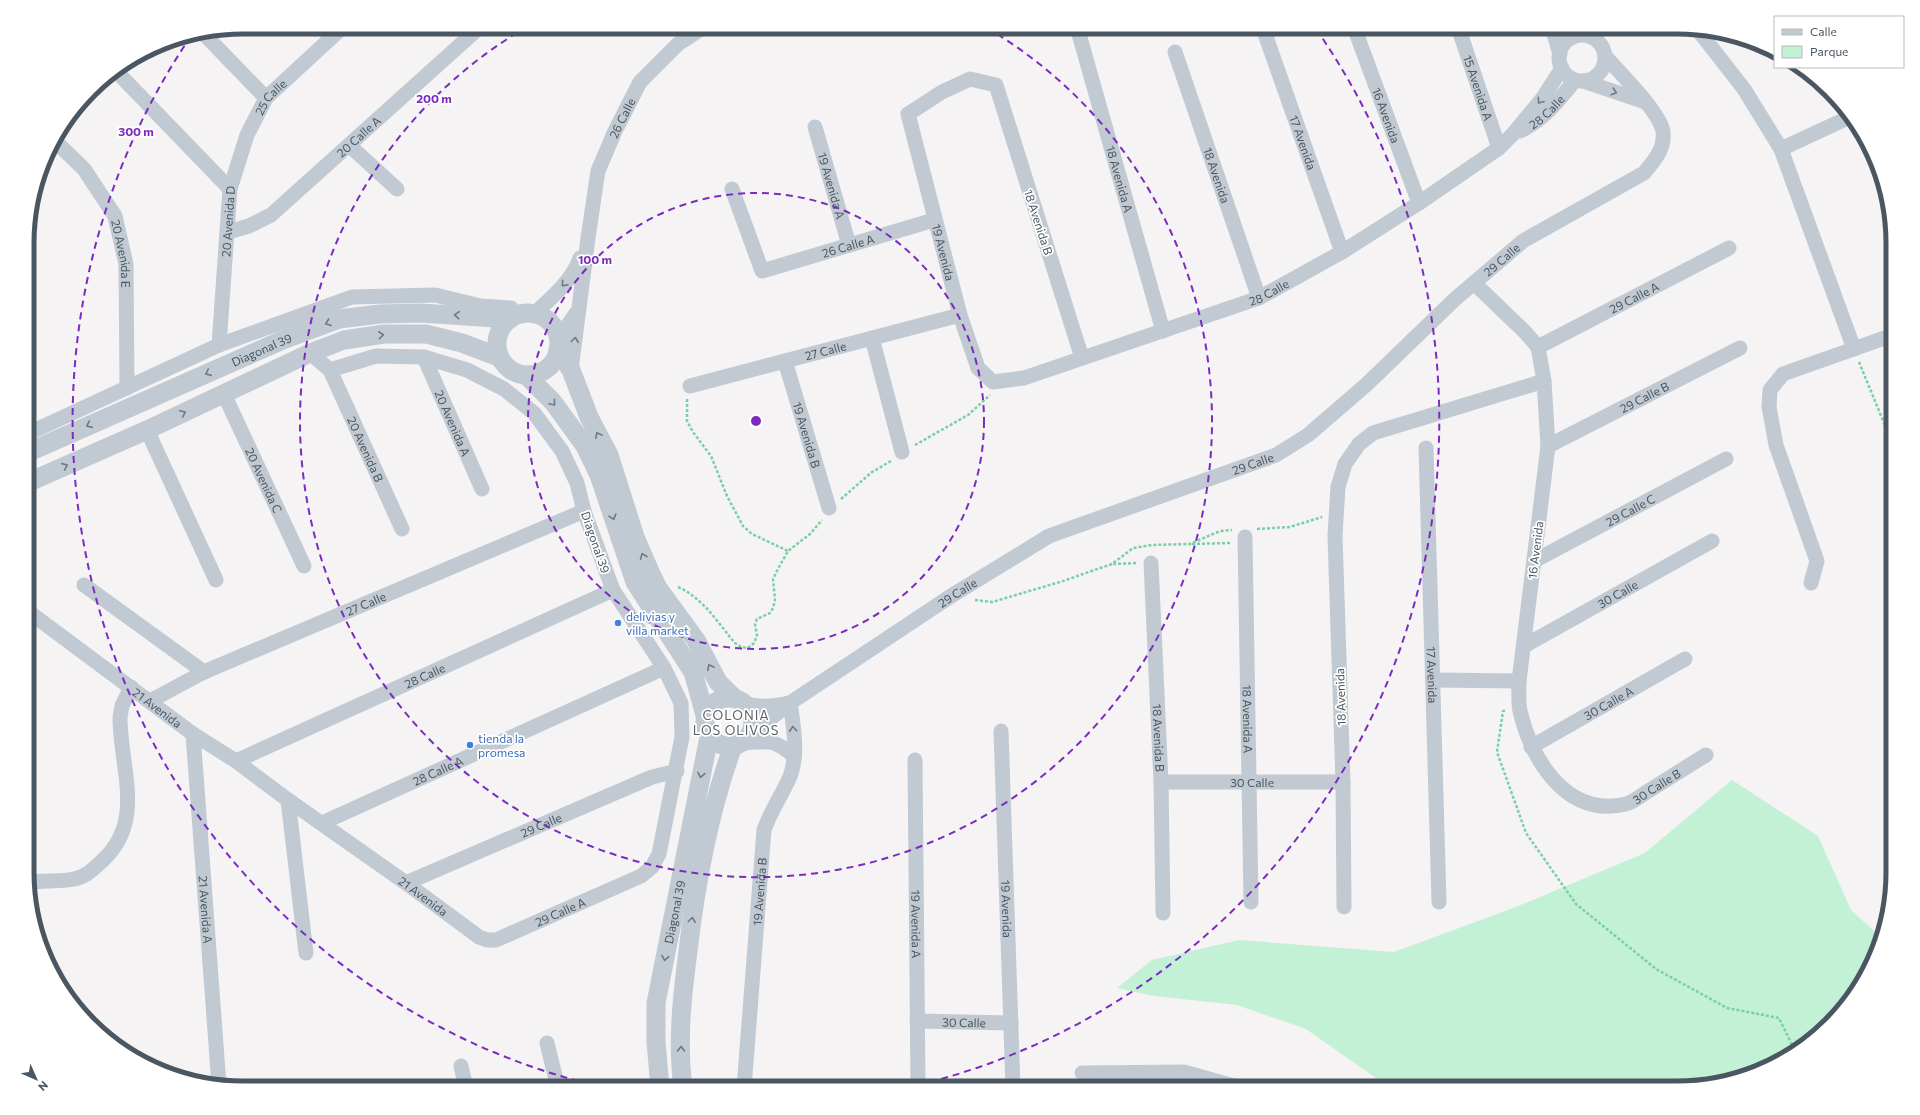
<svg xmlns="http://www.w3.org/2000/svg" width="1920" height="1115" font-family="Commissioner,sans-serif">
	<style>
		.green { fill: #c3f1d5 }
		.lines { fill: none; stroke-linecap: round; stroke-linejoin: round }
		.path { stroke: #7ad0a6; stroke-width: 2.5; stroke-dasharray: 3 2; stroke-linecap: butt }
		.minor { stroke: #c1cad2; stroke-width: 15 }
		.tertiary { stroke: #c1cad2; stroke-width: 19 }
		.oneway { stroke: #6e7983 }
		.ring { fill: none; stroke: #7b2cbf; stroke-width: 2; stroke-dasharray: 7 5 }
		.shop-dot { fill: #3f7fe0; stroke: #fff; stroke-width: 1.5 }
		.labels { text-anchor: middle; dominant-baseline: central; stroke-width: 3.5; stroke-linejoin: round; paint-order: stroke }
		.street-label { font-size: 12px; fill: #4a5661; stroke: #fff }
		.shop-label { font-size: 12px; fill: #366cbe; stroke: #fff; text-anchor: start }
		.neighbourhood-label { font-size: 13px; letter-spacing: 1px; fill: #5f6368; stroke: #fff }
		.rim { fill: none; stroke: #4a5661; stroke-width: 5 }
		.centre { fill: #7b2cbf; stroke: #fff; stroke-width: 2 }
		.ring-label { font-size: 12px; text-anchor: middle; font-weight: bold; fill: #7b2cbf; stroke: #fff; stroke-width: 3.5; stroke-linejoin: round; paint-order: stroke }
	</style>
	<rect width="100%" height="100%" fill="#f5f3f3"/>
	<!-- green -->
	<polygon class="green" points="1732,780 1818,836 1851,910 1882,938 1864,980 1829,1025 1785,1059 1733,1081 1691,1088 1390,1088 1306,1029 1237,1005 1154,996 1117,988 1152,960 1239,940 1394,952 1516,907 1645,853"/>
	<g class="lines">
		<!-- path -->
		<g class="path">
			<polyline points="1859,362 1893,445"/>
			<polyline points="687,399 687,421 693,432 711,456 727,496 743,526 752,534 788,551"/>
			<polyline points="915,445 968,415 990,395"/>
			<polyline points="841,499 872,472 891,461"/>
			<polyline points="1257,529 1290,527 1322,517"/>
			<polyline points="1192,544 1231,543"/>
			<polyline points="1113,564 1138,563"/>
			<path d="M678 587C703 598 718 623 735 643L741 647 748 648 754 643 757 636 755 624 757 619 770 613 773 608 775 600 773 579 779 567 788 551 810 534 822 520"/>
			<polyline points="975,600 992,602 1060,582 1112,564 1133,548 1152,545 1190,544 1220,531 1232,530"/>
			<polyline points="1505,711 1503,711 1497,752 1526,833 1576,904 1656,969 1727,1008 1779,1018 1795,1051"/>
		</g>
		<!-- minor -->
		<g class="minor">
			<polyline points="321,27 332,37"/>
			<path id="s1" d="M1077 27 1163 331"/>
			<path id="s2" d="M1354 27 1419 203"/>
			<path id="s3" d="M1458 27 1499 148"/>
			<polyline points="1552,27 1560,54"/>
			<polyline points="1043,28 1047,27"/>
			<polyline points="1698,30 1744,89 1781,149 1854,349"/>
			<path id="s4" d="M1265 34 1342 252"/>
			<polyline points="205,35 266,98"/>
			<circle cx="1582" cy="58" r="23"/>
			<path id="s5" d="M1175 52 1259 298"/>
			<polyline points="116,71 230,189"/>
			<polyline points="1583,81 1645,102"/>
			<path id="s6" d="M815 127 849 245"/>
			<path id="s7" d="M1520 131C1544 120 1559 100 1575 80"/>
			<path id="s8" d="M55 141 84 169 115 216 126 264 127 388"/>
			<polyline points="350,146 397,189"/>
			<polyline points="1781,149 1850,117"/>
			<path id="s9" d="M732 189 762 271 934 220"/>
			<path id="s10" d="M228 232 249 226 271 215 480 27"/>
			<path id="s11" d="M1474 283 1525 332 1538 347 1544 381 1548 446 1519 681C1519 690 1518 702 1520 711 1532 761 1567 818 1626 804 1634 802 1643 794 1650 790 1669 778 1688 766 1706 755"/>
			<path d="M534 314C552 297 572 281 580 258"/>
			<polyline points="872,338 902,452"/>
			<polyline points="558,339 577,312"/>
			<path id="s12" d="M219 345 230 189 247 135 266 98 343 27"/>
			<path id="s13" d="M1538 347 1729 248"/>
			<path id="s14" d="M310 353 330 370 402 529"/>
			<path id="s15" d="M424 357 482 489"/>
			<path id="s16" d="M1082 358 996 85 970 79 942 92 908 114 960 315 978 368 993 382 1024 378 1259 298 1342 252 1419 203 1499 148 1512 135 1542 99 1562 68"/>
			<path id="s17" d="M785 361 829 508"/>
			<path id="s18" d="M571 370 588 238 598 171 615 131 640 82 678 44 704 27"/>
			<path id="s19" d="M690 386 960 315"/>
			<path id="s20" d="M224 394 304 566"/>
			<polyline points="147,430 216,580"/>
			<polyline points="29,433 219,345 352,297 435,295 481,306 511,308 517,315"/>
			<path id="s21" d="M1548 446 1740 348"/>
			<path id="s22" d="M1426 448 1439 902"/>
			<path id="s23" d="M1245 537 1251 902"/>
			<path id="s24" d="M1534 561 1726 459"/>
			<path id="s25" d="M1151 563 1161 782 1163 913"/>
			<polyline points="1811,583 1817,561 1776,445 1769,407 1770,390 1783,374 1893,335"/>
			<polyline points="84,585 204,672"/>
			<path id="s26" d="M29 612 193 734 236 761 288 800 406 883 479 937 487 940H496L641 876 652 867 659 854 682 737 681 703 664 668 613 590 584 511 577 483 562 451 534 413 504 389 467 370 424 357 376 356 330 370"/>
			<path id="s27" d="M1524 646 1712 541"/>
			<polyline points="1433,680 1519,681"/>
			<path id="s28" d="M150 701 204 672 584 511"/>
			<path d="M744 703C759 708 773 707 789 703"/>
			<path id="s29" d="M1001 731 1013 1088"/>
			<path id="s30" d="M193 734 219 1085"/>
			<path id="s31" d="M749 736 790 703 951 596 1049 536 1276 455 1308 435 1367 384 1454 300 1523 241 1644 173C1654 161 1665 149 1663 132 1661 113 1619 72 1605 56"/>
			<path d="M742 743C770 741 772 738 794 756"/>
			<path id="s32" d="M1531 747 1685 659"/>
			<path id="s33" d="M915 760 918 1088"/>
			<path id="s34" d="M236 761 613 590"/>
			<path id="s35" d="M1161 782H1343"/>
			<polyline points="288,800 306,953"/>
			<path id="s36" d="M322 823 664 668"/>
			<path d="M29 882C44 880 60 882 74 879 86 877 94 868 102 861 146 821 120 769 120 717L122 706 131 687"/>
			<path id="s37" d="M406 883 652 777 677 771"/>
			<polyline points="1344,907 1343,782 1335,536 1338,487 1345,464 1359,444 1373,433 1544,381"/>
			<path id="s38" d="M917 1021 1011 1023"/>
			<polyline points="547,1043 558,1088"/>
			<polyline points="461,1066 466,1088"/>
			<polyline points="1082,1073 1184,1072 1241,1088"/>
			<path id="s39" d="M744 1088 764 830C770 813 778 801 786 785 800 761 794 729 790 703"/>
		</g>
		<!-- tertiary -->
		<g class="tertiary">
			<circle cx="528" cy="344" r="31"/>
			<polyline points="558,350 571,370 589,417 609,455 635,537 651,574 658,588 696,640 718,682 734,698"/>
			<polyline points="526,375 553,402 585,446 599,475 635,582 693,672 705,715"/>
			<path id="s40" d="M29 452 285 339 339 319 380 314 421 313 510 319"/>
			<polyline points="29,482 147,430 310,353 344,340 384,334 426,334 462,343 499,357"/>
			<circle cx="729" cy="722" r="24"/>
			<path id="s41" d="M660 1088 656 1042V1003L709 737"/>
			<path d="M683 1088C677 1042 682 997 688 951 696 882 709 812 733 746"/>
		</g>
	</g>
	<!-- one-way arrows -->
	<defs><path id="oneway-chevron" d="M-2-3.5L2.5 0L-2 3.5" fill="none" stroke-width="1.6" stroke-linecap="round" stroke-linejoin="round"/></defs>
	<g class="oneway">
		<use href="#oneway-chevron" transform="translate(1614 92) rotate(17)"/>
		<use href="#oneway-chevron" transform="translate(1540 101) rotate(127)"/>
		<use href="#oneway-chevron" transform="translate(564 284) rotate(131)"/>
		<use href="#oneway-chevron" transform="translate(457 315) rotate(-176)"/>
		<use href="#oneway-chevron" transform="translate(328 323) rotate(160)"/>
		<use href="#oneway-chevron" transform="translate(381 335) rotate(-6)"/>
		<use href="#oneway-chevron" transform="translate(575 340) rotate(-83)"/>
		<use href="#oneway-chevron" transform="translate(208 373) rotate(156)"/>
		<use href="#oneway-chevron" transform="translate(553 403) rotate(50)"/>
		<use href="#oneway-chevron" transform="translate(183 413) rotate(-25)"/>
		<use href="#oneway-chevron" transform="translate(89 425) rotate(156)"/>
		<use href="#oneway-chevron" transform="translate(598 435) rotate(-118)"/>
		<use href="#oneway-chevron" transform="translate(65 466) rotate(-24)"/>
		<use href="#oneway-chevron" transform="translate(613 517) rotate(74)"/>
		<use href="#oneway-chevron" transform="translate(643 556) rotate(-112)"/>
		<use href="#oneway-chevron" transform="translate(710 667) rotate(-117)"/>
		<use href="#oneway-chevron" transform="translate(793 729) rotate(-95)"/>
		<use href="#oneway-chevron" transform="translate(701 775) rotate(101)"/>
		<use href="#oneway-chevron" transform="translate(692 920) rotate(-83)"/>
		<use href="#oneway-chevron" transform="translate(665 958) rotate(101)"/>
		<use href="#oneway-chevron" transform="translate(681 1049) rotate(-90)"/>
	</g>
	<!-- distance rings -->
	<g class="ring">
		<circle cx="756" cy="421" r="228"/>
		<path d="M987 28A456 456 0 1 1 525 28"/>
		<path d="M602 1087A684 684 0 0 1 189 39M1316 29A684 684 0 0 1 910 1087"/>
	</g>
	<!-- markers -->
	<g class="shop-dot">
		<circle cx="618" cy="623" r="4"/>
		<circle cx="470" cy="745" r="4"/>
	</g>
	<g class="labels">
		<!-- street labels -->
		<g class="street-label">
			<text stroke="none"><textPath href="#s3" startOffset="64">15 Avenida A</textPath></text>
			<text stroke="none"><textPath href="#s12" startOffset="258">25 Calle</textPath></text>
			<text stroke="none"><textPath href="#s7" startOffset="33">28 Calle</textPath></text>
			<text stroke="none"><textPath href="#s2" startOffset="94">16 Avenida</textPath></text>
			<text stroke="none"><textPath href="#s18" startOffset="259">26 Calle</textPath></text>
			<text stroke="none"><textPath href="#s10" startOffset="164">20 Calle A</textPath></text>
			<text stroke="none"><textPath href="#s4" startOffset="115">17 Avenida</textPath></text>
			<text stroke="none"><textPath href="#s5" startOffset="130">18 Avenida</textPath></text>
			<text stroke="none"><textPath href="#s1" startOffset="158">18 Avenida A</textPath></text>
			<text stroke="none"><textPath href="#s6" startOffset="61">19 Avenida A</textPath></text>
			<text stroke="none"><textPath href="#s12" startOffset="124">20 Avenida D</textPath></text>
			<text transform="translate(1039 222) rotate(72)">18 Avenida B</text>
			<text stroke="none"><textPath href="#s9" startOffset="177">26 Calle A</textPath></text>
			<text stroke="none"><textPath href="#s16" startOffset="527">19 Avenida</textPath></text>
			<text stroke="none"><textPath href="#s8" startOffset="135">20 Avenida E</textPath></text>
			<text stroke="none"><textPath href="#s31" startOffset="901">29 Calle</textPath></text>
			<text stroke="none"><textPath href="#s16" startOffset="959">28 Calle</textPath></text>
			<text stroke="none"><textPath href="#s13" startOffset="108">29 Calle A</textPath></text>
			<text stroke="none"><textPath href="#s40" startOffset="254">Diagonal 39</textPath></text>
			<text stroke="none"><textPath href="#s19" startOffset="140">27 Calle</textPath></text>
			<text stroke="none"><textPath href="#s21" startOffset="108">29 Calle B</textPath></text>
			<text stroke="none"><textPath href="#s15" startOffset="72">20 Avenida A</textPath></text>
			<text stroke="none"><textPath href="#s17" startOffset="77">19 Avenida B</textPath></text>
			<text stroke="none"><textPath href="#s14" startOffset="113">20 Avenida B</textPath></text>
			<text stroke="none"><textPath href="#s31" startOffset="577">29 Calle</textPath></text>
			<text stroke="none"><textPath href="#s20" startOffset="95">20 Avenida C</textPath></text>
			<text stroke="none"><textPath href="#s24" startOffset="109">29 Calle C</textPath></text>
			<text transform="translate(596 542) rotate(71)">Diagonal 39</text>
			<text transform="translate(1535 550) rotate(-83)">16 Avenida</text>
			<text stroke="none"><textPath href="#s31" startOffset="253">29 Calle</textPath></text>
			<text stroke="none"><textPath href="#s27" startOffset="107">30 Calle</textPath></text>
			<text stroke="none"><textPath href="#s28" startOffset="237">27 Calle</textPath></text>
			<text stroke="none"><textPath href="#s34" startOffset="207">28 Calle</textPath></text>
			<text stroke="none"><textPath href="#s22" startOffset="227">17 Avenida</textPath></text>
			<text transform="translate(1340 697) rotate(-92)">18 Avenida</text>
			<text stroke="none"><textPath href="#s32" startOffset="89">30 Calle A</textPath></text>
			<text stroke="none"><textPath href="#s26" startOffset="160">21 Avenida</textPath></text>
			<text stroke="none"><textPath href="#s23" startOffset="182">18 Avenida A</textPath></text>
			<text stroke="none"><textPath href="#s25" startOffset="175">18 Avenida B</textPath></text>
			<text stroke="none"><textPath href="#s36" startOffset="127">28 Calle A</textPath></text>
			<text stroke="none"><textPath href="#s35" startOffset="91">30 Calle</textPath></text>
			<text stroke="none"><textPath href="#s11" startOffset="650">30 Calle B</textPath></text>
			<text stroke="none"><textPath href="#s37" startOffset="147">29 Calle</textPath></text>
			<text stroke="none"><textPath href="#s39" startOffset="197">19 Avenida B</textPath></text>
			<text stroke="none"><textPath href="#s26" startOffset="486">21 Avenida</textPath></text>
			<text stroke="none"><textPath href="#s29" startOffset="178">19 Avenida</textPath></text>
			<text stroke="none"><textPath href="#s30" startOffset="176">21 Avenida A</textPath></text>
			<text stroke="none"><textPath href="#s26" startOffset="643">29 Calle A</textPath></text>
			<text stroke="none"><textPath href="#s41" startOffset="178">Diagonal 39</textPath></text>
			<text stroke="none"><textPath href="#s33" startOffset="164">19 Avenida A</textPath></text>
			<text stroke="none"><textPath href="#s38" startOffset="47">30 Calle</textPath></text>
		</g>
		<!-- shop labels -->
		<g class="shop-label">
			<text x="626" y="616">delivias y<tspan x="626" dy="14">villa market</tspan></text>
			<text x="478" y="738">tienda la<tspan x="478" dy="14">promesa</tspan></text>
		</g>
		<!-- neighbourhood labels -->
		<g class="neighbourhood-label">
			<text x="736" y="715">COLONIA<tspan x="736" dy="15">LOS OLIVOS</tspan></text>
		</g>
	</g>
	<!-- crop -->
	<path d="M0 0H1920V1115H0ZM243 34H1677A209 209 0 0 1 1886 243V872A209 209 0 0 1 1677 1081H243A209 209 0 0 1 34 872V243A209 209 0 0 1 243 34Z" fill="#fff" fill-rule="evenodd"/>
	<path class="rim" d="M243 34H1677A209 209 0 0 1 1886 243V872A209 209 0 0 1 1677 1081H243A209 209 0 0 1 34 872V243A209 209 0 0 1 243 34Z"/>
	<circle cx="756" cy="421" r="6" class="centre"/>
	<g class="ring-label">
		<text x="434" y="103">200 m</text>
		<text x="136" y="136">300 m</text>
		<text x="595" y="264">100 m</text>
	</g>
	<!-- legend -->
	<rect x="1774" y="16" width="130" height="52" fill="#ffffff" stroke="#b7bbc0"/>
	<rect x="1782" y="29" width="20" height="6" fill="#c1cad2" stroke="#b7bbc0"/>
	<text x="1810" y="36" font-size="12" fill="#4a5661">Calle</text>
	<rect x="1782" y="46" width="20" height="12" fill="#c3f1d5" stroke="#b7bbc0"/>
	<text x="1810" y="56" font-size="12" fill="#4a5661">Parque</text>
	<!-- north arrow -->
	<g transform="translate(36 1079) rotate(135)" stroke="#ffffff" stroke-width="3" paint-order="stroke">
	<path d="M0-3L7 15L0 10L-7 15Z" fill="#4a5661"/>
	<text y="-6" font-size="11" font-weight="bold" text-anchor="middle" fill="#4a5661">N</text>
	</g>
</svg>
